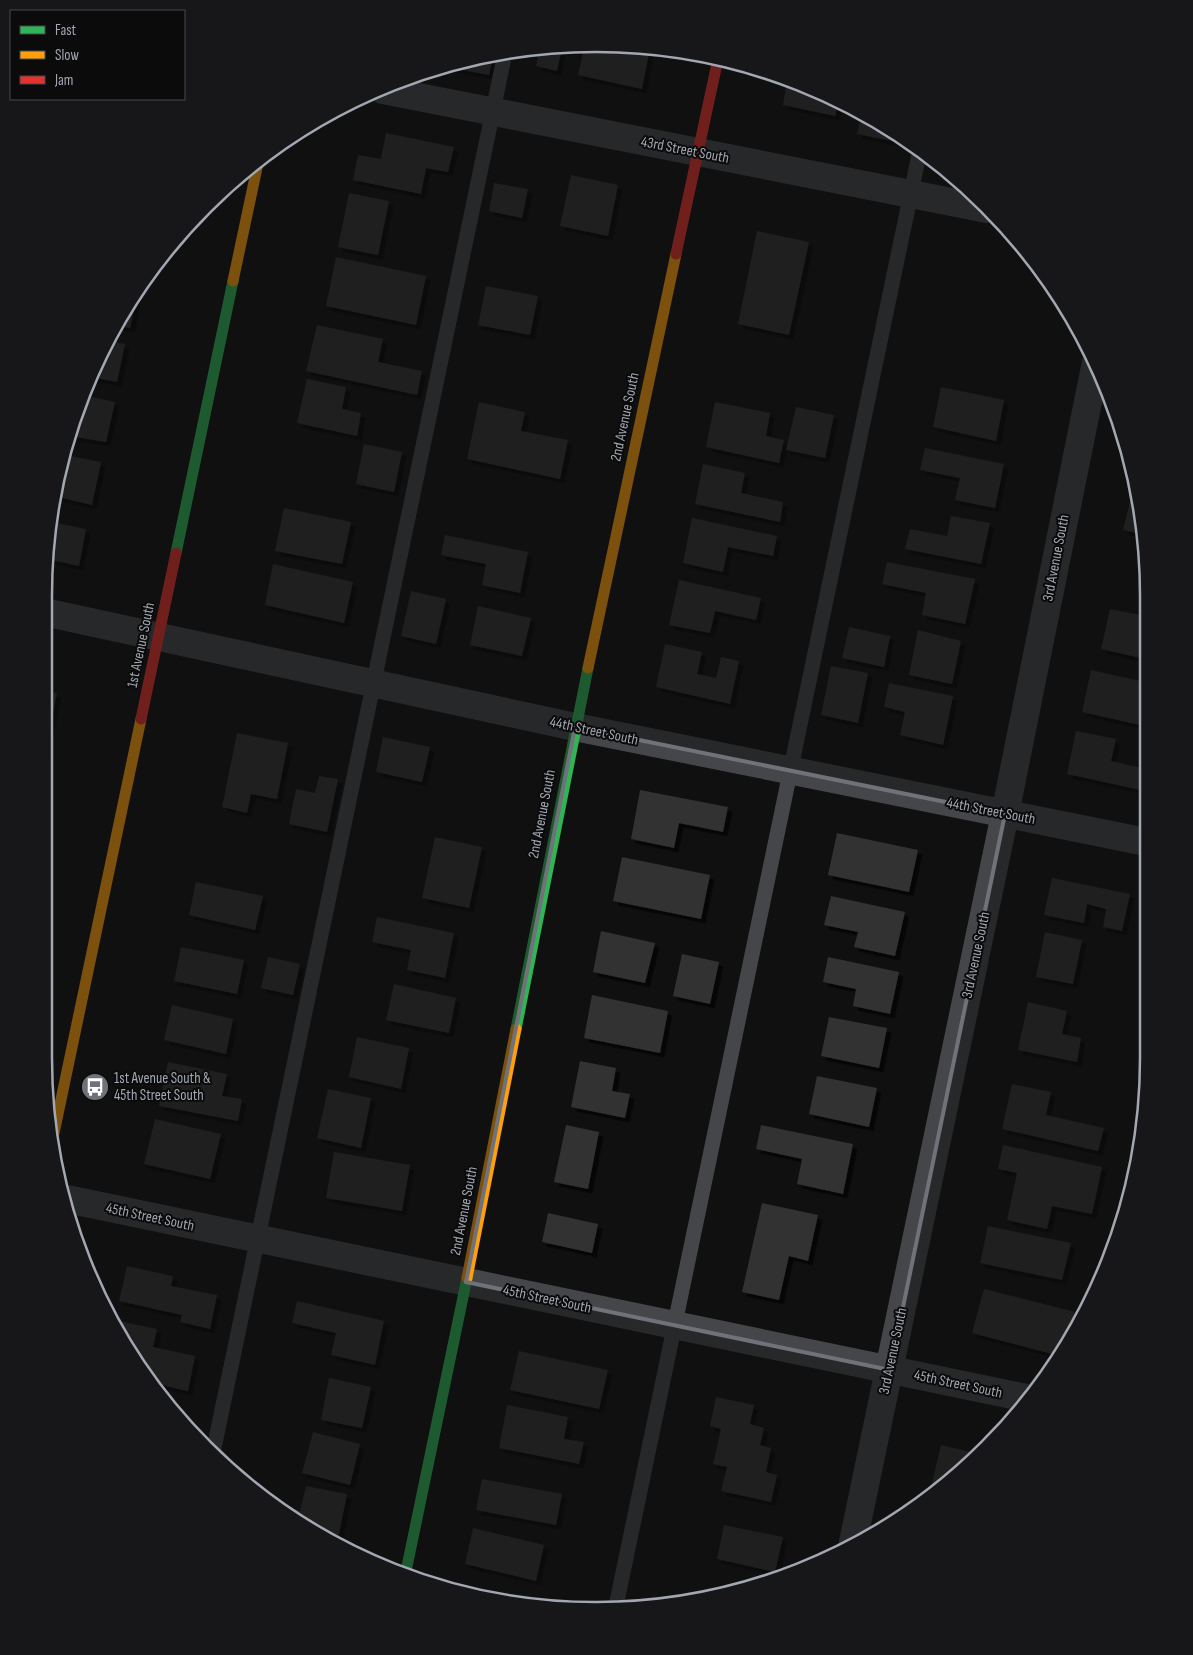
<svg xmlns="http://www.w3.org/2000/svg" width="1193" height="1655" font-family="'Sofia Sans Condensed',sans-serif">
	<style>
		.building { fill: #313133; filter: url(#shadow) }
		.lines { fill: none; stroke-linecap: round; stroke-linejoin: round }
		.lane { stroke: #444649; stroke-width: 15 }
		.street { stroke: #444649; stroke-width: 28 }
		.fast { stroke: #30b455; stroke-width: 11 }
		.slow { stroke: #ff9f0a; stroke-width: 11 }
		.jam { stroke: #e5322d; stroke-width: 11 }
		.marked { fill: none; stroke: #6f7279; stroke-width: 4; stroke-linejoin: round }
		.labels { text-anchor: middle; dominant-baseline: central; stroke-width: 4; stroke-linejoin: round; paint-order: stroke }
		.street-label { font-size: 15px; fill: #a2a7b1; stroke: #0b0b0c }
		.poi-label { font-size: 15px; fill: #a2a7b1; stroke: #0b0b0c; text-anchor: start }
		.rim { fill: none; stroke: #a2a7b1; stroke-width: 2.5 }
	</style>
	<defs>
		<filter id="shadow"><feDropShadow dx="4.5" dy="4.5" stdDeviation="0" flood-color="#0009"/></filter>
	</defs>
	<rect width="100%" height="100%" fill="#101010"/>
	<!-- building -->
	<g class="building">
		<polygon points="633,45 650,48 642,89 578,75 583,53 562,48 557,71 536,66 540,48"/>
		<polygon points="493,56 489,75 447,67 475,60"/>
		<polygon points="787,81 839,100 835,116 783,105"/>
		<polygon points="862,114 894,134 892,141 857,134"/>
		<polygon points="386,133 454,147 448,172 426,168 421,194 353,180 358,155 381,159"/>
		<polygon points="571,175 618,185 608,236 560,226"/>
		<polygon points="494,183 528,189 522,218 489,211"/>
		<polygon points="349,193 389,201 378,255 338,247"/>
		<polygon points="757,231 809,242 789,335 738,324"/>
		<polygon points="336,257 426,276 416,325 326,306"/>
		<polygon points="486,286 538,296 530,335 478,325"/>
		<polygon points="138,292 130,328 115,325 118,320"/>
		<polygon points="317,325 383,339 378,362 422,371 417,395 306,371"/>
		<polygon points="108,341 125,344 117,382 90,377"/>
		<polygon points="307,379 346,387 342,409 361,413 357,436 297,423"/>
		<polygon points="941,387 1004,400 996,441 933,427"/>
		<polygon points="83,395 115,402 106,442 70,436"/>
		<polygon points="479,402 525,412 521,431 568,440 560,479 467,459"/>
		<polygon points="715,402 770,413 766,436 784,440 779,463 706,447"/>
		<polygon points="796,407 834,415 825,458 786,450"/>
		<polygon points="364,444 402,452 394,492 356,484"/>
		<polygon points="925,448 1004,464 995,508 955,500 960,478 920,470"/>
		<polygon points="65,455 101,462 92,505 54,496 54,488"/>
		<polygon points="703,464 745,473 741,493 783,502 780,522 695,504"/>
		<polygon points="1133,489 1135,490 1144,524 1145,535 1123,530"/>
		<polygon points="284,508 351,522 342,564 275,551"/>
		<polygon points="951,516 990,523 981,564 905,549 910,529 947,536"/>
		<polygon points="692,518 777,536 773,556 728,547 723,572 683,563"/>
		<polygon points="51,522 86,529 79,566 47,559"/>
		<polygon points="445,535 528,552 520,593 482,585 486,564 441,555"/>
		<polygon points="887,562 975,579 965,624 922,615 926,593 882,584"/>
		<polygon points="273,564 353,582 344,623 265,605"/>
		<polygon points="679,580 761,598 756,620 715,611 710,633 669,625"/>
		<polygon points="411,591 446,599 436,644 401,636"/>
		<polygon points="478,606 531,618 522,656 470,645"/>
		<polygon points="1110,609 1145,616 1145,659 1101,649"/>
		<polygon points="849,627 890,636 884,667 842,658"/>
		<polygon points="918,630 961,641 952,684 909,675"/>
		<polygon points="665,644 702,652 697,674 716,678 721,657 739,661 730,704 656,687"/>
		<polygon points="831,666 868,673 858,723 821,715"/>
		<polygon points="1091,670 1145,682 1146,704 1140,725 1082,712"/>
		<polygon points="889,683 953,696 943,745 900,735 905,712 884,707"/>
		<polygon points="44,690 57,693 45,750 44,750"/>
		<polygon points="1076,731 1116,739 1111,761 1146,769 1145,791 1067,774"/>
		<polygon points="237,733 288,743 277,799 251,794 247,813 222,807"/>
		<polygon points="383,737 430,747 422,782 376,772"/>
		<polygon points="319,776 338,779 327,832 289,824 296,789 315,793"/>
		<polygon points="640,790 728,807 723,832 679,823 674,848 631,839"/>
		<polygon points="837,833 918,850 909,892 828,875"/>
		<polygon points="435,837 482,847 469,908 422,898"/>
		<polygon points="622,857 710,875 701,919 613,901"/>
		<polygon points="1052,878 1130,894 1122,931 1103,927 1106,909 1087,904 1084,923 1044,915"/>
		<polygon points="196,882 263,896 255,930 189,915"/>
		<polygon points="831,896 905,912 895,956 854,947 858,932 824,925"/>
		<polygon points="377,917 454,933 445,978 407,970 411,950 372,942"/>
		<polygon points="601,931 655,943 645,983 593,972"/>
		<polygon points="1045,932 1082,940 1073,984 1036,977"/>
		<polygon points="181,947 244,960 237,994 174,981"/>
		<polygon points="682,954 719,962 710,1004 673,996"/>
		<polygon points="268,957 300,964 293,995 261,988"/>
		<polygon points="828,957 899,972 890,1014 853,1006 856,989 823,982"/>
		<polygon points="394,984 456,998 449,1033 386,1020"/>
		<polygon points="592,995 668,1011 660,1053 584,1038"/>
		<polygon points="1028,1002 1067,1011 1062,1034 1081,1038 1077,1062 1018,1050"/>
		<polygon points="172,1005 233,1019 226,1054 164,1040"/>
		<polygon points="829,1017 887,1028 879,1068 821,1056"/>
		<polygon points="357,1037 409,1048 401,1089 349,1077"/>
		<polygon points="580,1061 616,1068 612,1091 630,1094 625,1118 571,1107"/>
		<polygon points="168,1062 227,1074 222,1096 242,1099 238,1121 159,1106"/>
		<polygon points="817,1076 877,1088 869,1127 809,1114"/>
		<polygon points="1012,1084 1051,1092 1046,1115 1104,1128 1098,1151 1002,1129"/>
		<polygon points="328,1089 371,1098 361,1148 317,1138"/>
		<polygon points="155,1119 221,1134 210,1179 144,1164"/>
		<polygon points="566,1125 599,1132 588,1189 554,1182"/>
		<polygon points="761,1125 853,1144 843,1194 797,1184 802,1159 756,1149"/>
		<polygon points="1003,1145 1102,1167 1092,1214 1052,1206 1047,1229 1007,1220 1017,1173 998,1169"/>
		<polygon points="334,1152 410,1165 402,1211 326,1198"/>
		<polygon points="762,1203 818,1215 808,1261 789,1256 779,1300 742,1292"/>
		<polygon points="548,1213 598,1224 592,1253 542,1242"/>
		<polygon points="988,1226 1071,1243 1062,1280 980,1263"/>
		<polygon points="127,1266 173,1276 171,1286 217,1295 210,1329 180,1322 182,1315 119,1301"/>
		<polygon points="984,1289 1075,1312 1066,1345 1060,1356 972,1333"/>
		<polygon points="297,1301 384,1321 375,1365 331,1355 336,1333 292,1323"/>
		<polygon points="114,1320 157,1329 153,1347 195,1356 188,1391 152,1383 137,1365 114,1323"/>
		<polygon points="519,1351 608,1370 599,1409 510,1390"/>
		<polygon points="329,1378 371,1387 362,1428 321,1420"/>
		<polygon points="716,1397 754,1405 750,1424 764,1428 760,1445 771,1448 766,1472 777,1475 771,1502 721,1491 727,1467 713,1464 721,1429 710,1426"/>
		<polygon points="507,1405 568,1417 564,1439 584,1442 579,1464 499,1448"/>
		<polygon points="313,1432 360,1444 350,1485 302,1473"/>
		<polygon points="941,1445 979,1454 961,1474 929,1496"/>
		<polygon points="482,1479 562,1494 556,1525 476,1510"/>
		<polygon points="306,1486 347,1494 337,1544 281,1507 300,1511"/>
		<polygon points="724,1525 783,1537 775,1572 717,1559"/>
		<polygon points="473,1528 544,1545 536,1581 465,1564"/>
		<polygon points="460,1587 538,1602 537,1606 524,1606 460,1591"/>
	</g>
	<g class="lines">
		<!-- lane -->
		<g class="lane">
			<polyline points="213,1453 505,53"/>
			<polyline points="616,1606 920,150"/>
		</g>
		<!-- street -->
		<g class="street">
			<polyline points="383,90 987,209"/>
			<polyline points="44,612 575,727 1146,842"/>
			<polyline points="62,1198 1031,1399"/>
			<polyline points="852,1547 1005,814 1096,362"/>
		</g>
		<!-- fast -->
		<g class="fast">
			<polyline points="176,553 233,281"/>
			<polyline points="516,1029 588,668"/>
			<polyline points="405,1576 467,1278"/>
		</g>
		<!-- slow -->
		<g class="slow">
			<polyline points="233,281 258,163"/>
			<polyline points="588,668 676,254"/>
			<polyline points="54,1133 141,719"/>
			<polyline points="467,1278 516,1029"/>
		</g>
		<!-- jam -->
		<g class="jam">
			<polyline points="676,254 718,59"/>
			<polyline points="141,719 176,553"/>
		</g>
	</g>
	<!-- marked area -->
	<path d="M0 0H1193V1655H0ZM575 727 1005 814 890 1370 466 1282Z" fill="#101010" fill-opacity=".55" fill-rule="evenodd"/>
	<path class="marked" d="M575 727 1005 814 890 1370 466 1282Z"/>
	<!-- icons -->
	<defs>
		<symbol id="bus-disc" viewBox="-11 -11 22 22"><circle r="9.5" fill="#6f7279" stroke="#0b0b0c"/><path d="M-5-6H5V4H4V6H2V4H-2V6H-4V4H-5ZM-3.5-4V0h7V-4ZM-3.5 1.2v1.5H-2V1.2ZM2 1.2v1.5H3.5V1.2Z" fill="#fff"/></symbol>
	</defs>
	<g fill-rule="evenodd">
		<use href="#bus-disc" x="79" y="1071" width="32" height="32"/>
	</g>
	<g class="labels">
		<!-- street labels -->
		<g class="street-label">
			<text transform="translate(685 150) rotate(11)">43rd Street South</text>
			<text transform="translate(625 417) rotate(-78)">2nd Avenue South</text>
			<text transform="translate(1056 558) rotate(-79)">3rd Avenue South</text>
			<text transform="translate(141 645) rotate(-78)">1st Avenue South</text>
			<text transform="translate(594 731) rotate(12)">44th Street South</text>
			<text transform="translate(991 811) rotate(11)">44th Street South</text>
			<text transform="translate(542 814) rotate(-79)">2nd Avenue South</text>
			<text transform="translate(976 955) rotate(-78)">3rd Avenue South</text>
			<text transform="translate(464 1211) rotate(-79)">2nd Avenue South</text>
			<text transform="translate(150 1217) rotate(12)">45th Street South</text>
			<text transform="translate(547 1299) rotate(12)">45th Street South</text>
			<text transform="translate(893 1351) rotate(-78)">3rd Avenue South</text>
			<text transform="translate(958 1384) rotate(12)">45th Street South</text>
		</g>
		<!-- poi labels -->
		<g class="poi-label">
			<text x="114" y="1078">1st Avenue South &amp;<tspan x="114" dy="17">45th Street South</tspan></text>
		</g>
	</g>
	<!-- crop -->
	<path d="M0 0H1193V1655H0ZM596 52H596A544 544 0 0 1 1140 596V1058A544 544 0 0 1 596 1602H596A544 544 0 0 1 52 1058V596A544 544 0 0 1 596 52Z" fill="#171719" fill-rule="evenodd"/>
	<path class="rim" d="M596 52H596A544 544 0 0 1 1140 596V1058A544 544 0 0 1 596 1602H596A544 544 0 0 1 52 1058V596A544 544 0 0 1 596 52Z"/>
	<!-- legend -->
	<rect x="10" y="10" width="175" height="90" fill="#0b0b0c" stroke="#47494e"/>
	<rect x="20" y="26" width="25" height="8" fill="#30b455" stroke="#47494e"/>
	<text x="55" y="35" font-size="15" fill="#a2a7b1">Fast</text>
	<rect x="20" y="51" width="25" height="8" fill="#ff9f0a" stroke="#47494e"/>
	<text x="55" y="60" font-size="15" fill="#a2a7b1">Slow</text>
	<rect x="20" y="76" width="25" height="8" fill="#e5322d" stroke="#47494e"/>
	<text x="55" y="85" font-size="15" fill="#a2a7b1">Jam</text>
</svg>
